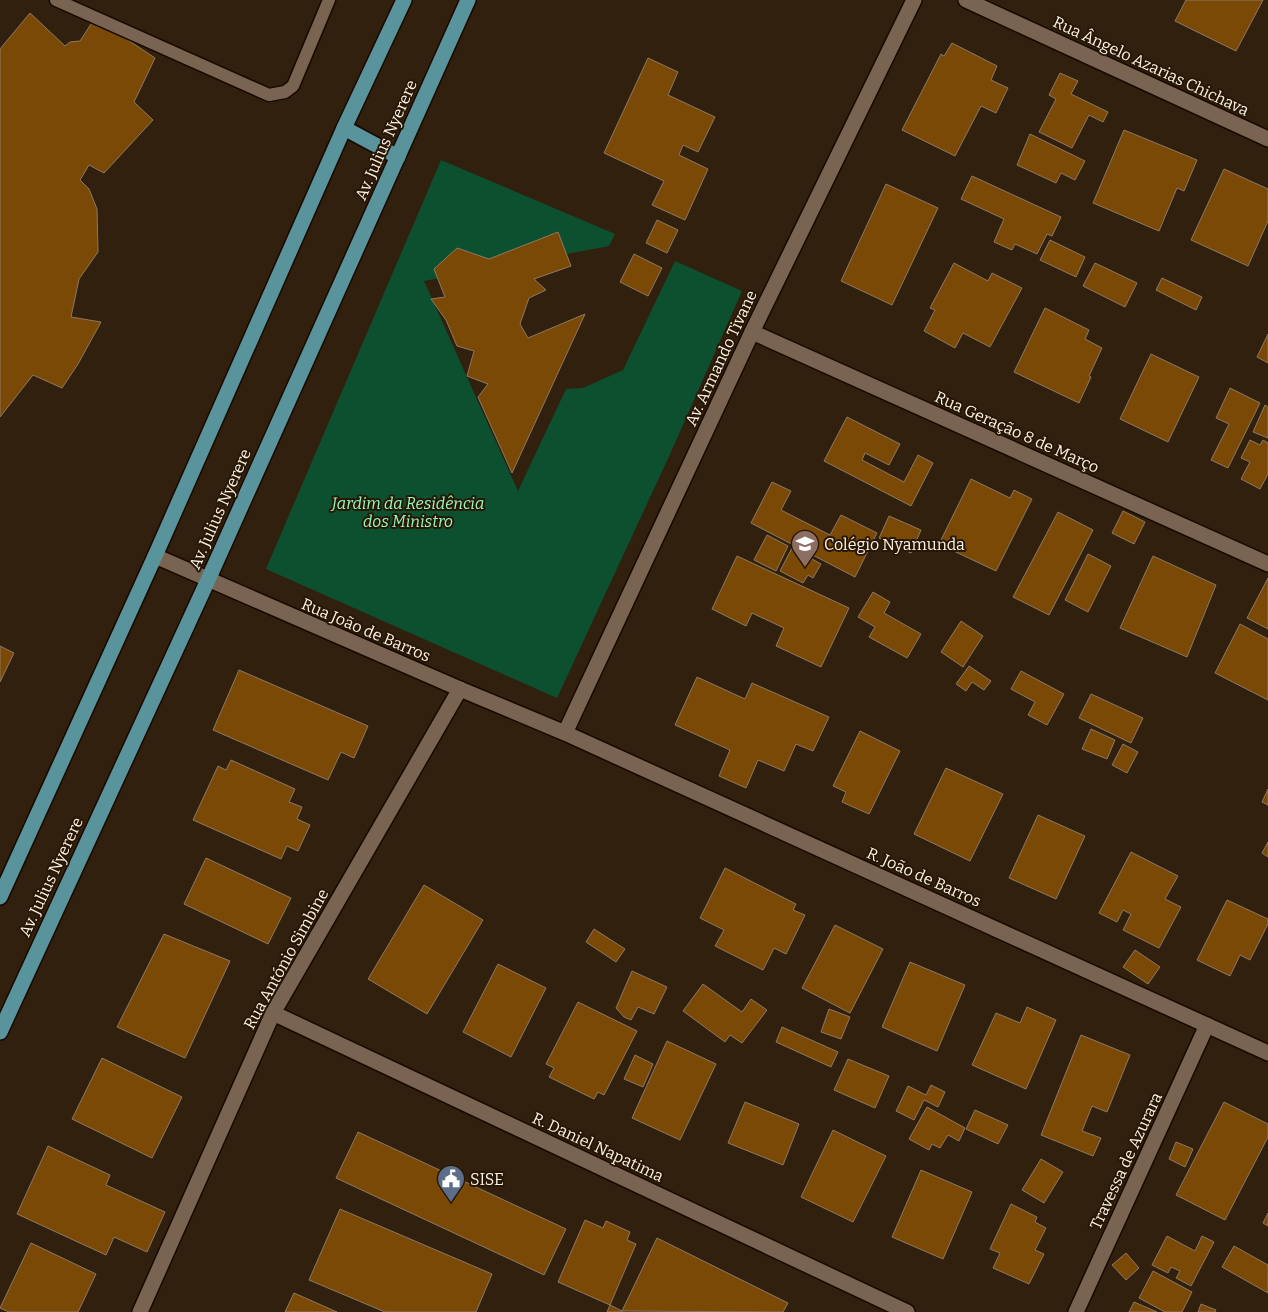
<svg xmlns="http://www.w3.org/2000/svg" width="1268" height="1312" font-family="Bitter,serif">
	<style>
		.green { fill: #0d502f }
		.building { fill: #7a4905; stroke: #8e7965 }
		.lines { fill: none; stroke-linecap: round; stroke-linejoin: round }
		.service-casing { stroke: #190900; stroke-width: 15 }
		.minor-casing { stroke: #190900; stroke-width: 18 }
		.primary-casing { stroke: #190900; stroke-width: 18 }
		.service { stroke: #786450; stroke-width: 12 }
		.minor { stroke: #786450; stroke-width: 15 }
		.primary { stroke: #59939b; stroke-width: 15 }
		.labels { text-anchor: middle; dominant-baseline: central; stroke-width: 4; stroke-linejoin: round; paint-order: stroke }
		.street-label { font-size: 16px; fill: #fdf1e6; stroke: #271705 }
		.park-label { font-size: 16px; font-style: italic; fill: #95f9bb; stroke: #271705 }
		.poi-label { font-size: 16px; fill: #fdf1e6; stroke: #271705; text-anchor: start }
	</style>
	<rect width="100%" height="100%" fill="#31200e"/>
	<!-- green -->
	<polygon class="green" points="441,160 615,234 609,246 424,281 518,491 566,389 583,388 623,370 675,261 742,291 671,452 557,698 266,569"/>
	<!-- building -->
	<g class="building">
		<polygon points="1186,0 1263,0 1236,51 1175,21"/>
		<polygon points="30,13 65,46 70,42 80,41 95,18 155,58 134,102 153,120 104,173 89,165 80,180 89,189 97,209 98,252 79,279 71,317 101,322 78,364 62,388 33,375 0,417 0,49"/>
		<polygon points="952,43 997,66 991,80 1008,88 996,113 981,106 955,156 902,130 941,54 944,56"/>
		<polygon points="648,58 678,72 668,95 715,117 698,152 683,145 679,155 708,169 685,220 652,205 664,181 604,153"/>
		<polygon points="1060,73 1078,81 1071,94 1108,112 1103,122 1089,115 1072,148 1039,132 1056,99 1049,95"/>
		<polygon points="1124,130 1197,160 1184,191 1177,188 1159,231 1093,203"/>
		<polygon points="1030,134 1085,161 1075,180 1061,173 1056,183 1017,165"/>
		<polygon points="1224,169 1268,189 1268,221 1248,266 1191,240"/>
		<polygon points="972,176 1061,217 1052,236 1047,234 1037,254 1015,244 1012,250 994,242 1004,219 961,199"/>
		<polygon points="886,184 938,208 892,305 841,281"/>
		<polygon points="657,220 678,230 667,253 646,243"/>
		<polygon points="558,232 571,266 534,279 546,290 529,298 520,324 528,338 585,314 512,473 478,397 488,384 467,376 474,351 457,346 446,320 431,299 445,297 434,269 457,248 489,259"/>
		<polygon points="1050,240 1085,257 1076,277 1040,260"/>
		<polygon points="634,254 662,268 648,296 620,282"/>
		<polygon points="954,263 988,281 992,273 1022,288 990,347 963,333 955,348 924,331 935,310 930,308"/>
		<polygon points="1095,263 1137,283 1125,307 1083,286"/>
		<polygon points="1162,278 1202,297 1196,310 1156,290"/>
		<polygon points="1045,308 1089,330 1085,339 1102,348 1089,376 1091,377 1079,403 1014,372"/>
		<polygon points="1268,334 1268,363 1257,357"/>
		<polygon points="1151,354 1199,377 1168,442 1120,419"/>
		<polygon points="1230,388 1260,403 1228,468 1211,460 1229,424 1216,418"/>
		<polygon points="1265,405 1268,407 1268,438 1253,432"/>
		<polygon points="847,417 900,444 889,465 865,453 862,460 904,482 918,455 933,463 911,506 824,461"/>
		<polygon points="1250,440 1260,445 1263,440 1268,443 1268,474 1260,489 1241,479 1250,462 1241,458"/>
		<polygon points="971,479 1010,498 1014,490 1032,499 996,571 939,544"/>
		<polygon points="772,482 791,491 781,510 830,535 841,515 877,533 855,577 751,523"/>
		<polygon points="1123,511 1145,522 1134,544 1112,533"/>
		<polygon points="1058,512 1093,530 1049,615 1013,597"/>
		<polygon points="889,516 921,530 911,553 879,538"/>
		<polygon points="767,535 788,546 776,571 754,560"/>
		<polygon points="792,548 821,564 813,578 808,575 803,583 780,571"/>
		<polygon points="1088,554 1111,566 1088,612 1065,600"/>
		<polygon points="737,556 849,608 821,667 776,646 784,628 752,613 746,626 712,609"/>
		<polygon points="1153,556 1216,585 1187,657 1120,628"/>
		<polygon points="1268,578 1268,629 1247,618"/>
		<polygon points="873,592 890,602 884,613 921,634 907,658 869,637 875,627 858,617"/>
		<polygon points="961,621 983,636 963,667 941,652"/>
		<polygon points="1240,624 1268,639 1268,700 1215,673"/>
		<polygon points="0,646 14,653 0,682"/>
		<polygon points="969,666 991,681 984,690 972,682 966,691 956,684"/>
		<polygon points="239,670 368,726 354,758 341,752 328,780 213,730"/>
		<polygon points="1021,671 1064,694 1047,725 1028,715 1035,702 1011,689"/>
		<polygon points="697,677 745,699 752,683 829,717 813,751 796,744 784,771 758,760 746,788 719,776 730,750 675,725"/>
		<polygon points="1091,694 1143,718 1131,743 1079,718"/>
		<polygon points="1091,729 1115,740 1107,759 1082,749"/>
		<polygon points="860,731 900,751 869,814 842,802 846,792 833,786"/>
		<polygon points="1123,744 1138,752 1127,773 1112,765"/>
		<polygon points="231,760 295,789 289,802 302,807 297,819 310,825 298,851 287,846 281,859 193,820 218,766 226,770"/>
		<polygon points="946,768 1003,794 970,861 914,834"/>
		<polygon points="1268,789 1268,805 1262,802"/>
		<polygon points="1038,815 1085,836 1056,899 1009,878"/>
		<polygon points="1268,842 1268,857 1262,853"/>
		<polygon points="1131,852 1178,876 1165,899 1181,907 1159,948 1123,930 1131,914 1123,910 1117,922 1099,913"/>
		<polygon points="206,858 291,898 268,944 184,904"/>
		<polygon points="725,868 796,904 793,910 805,915 786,954 774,948 763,970 715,946 724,930 700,918"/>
		<polygon points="424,885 483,920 427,1014 368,979"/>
		<polygon points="1227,900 1268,919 1268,924 1250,960 1240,955 1230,976 1197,960"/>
		<polygon points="835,925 883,949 850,1013 802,988"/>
		<polygon points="594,929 625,949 616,962 586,942"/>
		<polygon points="164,934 230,961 185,1058 117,1027"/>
		<polygon points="1135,950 1160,967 1148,984 1123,967"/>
		<polygon points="910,962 965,985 937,1051 882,1027"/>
		<polygon points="498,964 546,988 511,1057 463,1032"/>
		<polygon points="632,971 667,987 654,1014 638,1007 631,1020 624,1017 616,1008"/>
		<polygon points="703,984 742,1012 751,999 767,1010 742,1043 730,1035 725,1042 683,1011"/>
		<polygon points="578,1002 637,1031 604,1095 598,1092 594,1099 549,1077 554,1068 546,1064"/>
		<polygon points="1027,1007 1056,1020 1026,1089 972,1065 996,1013 1020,1023"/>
		<polygon points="829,1009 850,1017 841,1039 821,1032"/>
		<polygon points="782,1027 838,1052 831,1067 776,1042"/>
		<polygon points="1081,1035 1130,1055 1107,1112 1092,1106 1082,1131 1101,1138 1093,1156 1041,1135"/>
		<polygon points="667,1041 716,1064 680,1140 632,1118"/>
		<polygon points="635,1055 653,1064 643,1087 624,1079"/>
		<polygon points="102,1058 182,1097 152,1158 72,1119"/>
		<polygon points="848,1059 889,1076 875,1108 834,1090"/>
		<polygon points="931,1085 945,1092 938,1107 924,1100 914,1120 896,1111 908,1086 926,1095"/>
		<polygon points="745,1102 799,1124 783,1165 728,1143"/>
		<polygon points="1224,1102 1268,1124 1268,1137 1225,1220 1176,1195"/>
		<polygon points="927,1107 965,1128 959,1141 948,1135 940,1148 932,1144 929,1150 909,1139"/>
		<polygon points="975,1110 1008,1125 998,1144 966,1129"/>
		<polygon points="833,1130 886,1156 853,1222 801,1197"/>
		<polygon points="358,1132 566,1229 544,1275 336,1178"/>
		<polygon points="1176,1142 1193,1149 1185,1167 1169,1159"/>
		<polygon points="48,1146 110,1175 106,1185 165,1212 147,1252 114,1237 106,1255 17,1214"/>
		<polygon points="1041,1159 1063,1172 1044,1203 1022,1190"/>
		<polygon points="921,1170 972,1192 943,1259 892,1237"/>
		<polygon points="1011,1204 1037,1217 1035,1222 1046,1228 1035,1250 1044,1254 1029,1284 993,1268 1000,1253 990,1249"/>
		<polygon points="340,1209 492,1274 476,1312 385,1312 309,1280"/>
		<polygon points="1268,1213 1268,1226 1263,1223"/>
		<polygon points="585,1220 603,1228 606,1221 630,1232 627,1240 636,1244 610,1305 558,1282"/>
		<polygon points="1167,1236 1195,1251 1202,1236 1214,1242 1191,1286 1176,1278 1180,1271 1171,1267 1168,1273 1152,1265"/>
		<polygon points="657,1238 788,1303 783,1312 622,1311"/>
		<polygon points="31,1243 96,1274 78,1312 9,1312 0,1308"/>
		<polygon points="1234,1246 1268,1265 1268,1293 1222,1267"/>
		<polygon points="1126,1253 1139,1268 1126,1280 1112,1265"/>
		<polygon points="1153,1271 1192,1292 1182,1312 1165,1312 1139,1298"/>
		<polygon points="294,1293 337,1312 285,1312"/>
		<polygon points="1134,1302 1157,1312 1129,1312"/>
		<polygon points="1201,1304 1216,1310 1215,1312 1198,1312"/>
		<polygon points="610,1305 622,1311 622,1312 607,1312"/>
	</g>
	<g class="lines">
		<defs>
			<polyline id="service" points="56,0 269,95 285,92 293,86 329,0"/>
			<g id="minor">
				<polyline points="966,0 1268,139"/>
				<polyline points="752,332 1268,564"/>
				<polyline points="155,556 460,689 565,733 1268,1053"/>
				<polyline points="565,733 752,332 914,0"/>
				<polyline points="273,1013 907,1312"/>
				<polyline points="140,1312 273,1013 460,689"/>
				<polyline points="1076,1312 1207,1025"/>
			</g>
			<g id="primary">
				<polyline points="344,128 398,157"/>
				<polyline points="0,897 155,556 344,128 404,0"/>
				<polyline points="0,1032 208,580 468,0"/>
			</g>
		</defs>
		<!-- service casing -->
		<use href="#service" class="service-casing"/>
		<!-- minor casing -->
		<use href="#minor" class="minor-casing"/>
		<!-- primary casing -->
		<use href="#primary" class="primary-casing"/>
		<!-- service -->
		<use href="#service" class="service"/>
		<!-- minor -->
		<use href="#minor" class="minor"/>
		<!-- primary -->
		<use href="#primary" class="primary"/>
	</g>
	<!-- icons -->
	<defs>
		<symbol id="school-pin" viewBox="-11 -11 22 30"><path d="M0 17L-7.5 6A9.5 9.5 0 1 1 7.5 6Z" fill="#8d6e63" stroke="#271705"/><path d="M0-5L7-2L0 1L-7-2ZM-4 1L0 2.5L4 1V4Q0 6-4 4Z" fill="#fff"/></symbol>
		<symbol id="civic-pin" viewBox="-11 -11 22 30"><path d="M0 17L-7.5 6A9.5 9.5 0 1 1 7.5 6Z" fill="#5c6f8a" stroke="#271705"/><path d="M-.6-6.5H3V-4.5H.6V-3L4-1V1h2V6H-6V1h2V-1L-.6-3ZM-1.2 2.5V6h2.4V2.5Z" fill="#fff"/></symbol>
	</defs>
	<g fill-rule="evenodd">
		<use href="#school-pin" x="789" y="528" width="32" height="43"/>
		<use href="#civic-pin" x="435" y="1163" width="32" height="43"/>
	</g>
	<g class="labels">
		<!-- street labels -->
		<g class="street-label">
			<text transform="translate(1151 66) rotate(25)">Rua Ângelo Azarias Chichava</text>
			<text transform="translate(386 140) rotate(-66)">Av. Julius Nyerere</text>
			<text transform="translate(721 358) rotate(-65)">Av. Armando Tivane</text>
			<text transform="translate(1017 432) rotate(24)">Rua Geração 8 de Março</text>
			<text transform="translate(220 509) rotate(-66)">Av. Julius Nyerere</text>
			<text transform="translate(366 630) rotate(23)">Rua João de Barros</text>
			<text transform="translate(51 877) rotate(-65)">Av. Julius Nyerere</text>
			<text transform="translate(924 877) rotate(24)">R. João de Barros</text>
			<text transform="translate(286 959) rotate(-61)">Rua António Simbine</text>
			<text transform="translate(598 1147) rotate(25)">R. Daniel Napatima</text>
			<text transform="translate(1126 1161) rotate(-65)">Travessa de Azurara</text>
		</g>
		<!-- park labels -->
		<g class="park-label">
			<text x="408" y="503">Jardim da Residência<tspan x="408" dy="18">dos Ministro</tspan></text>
		</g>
		<!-- poi labels -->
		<g class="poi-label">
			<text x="824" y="544">Colégio Nyamunda</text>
			<text x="470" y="1179">SISE</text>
		</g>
	</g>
</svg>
